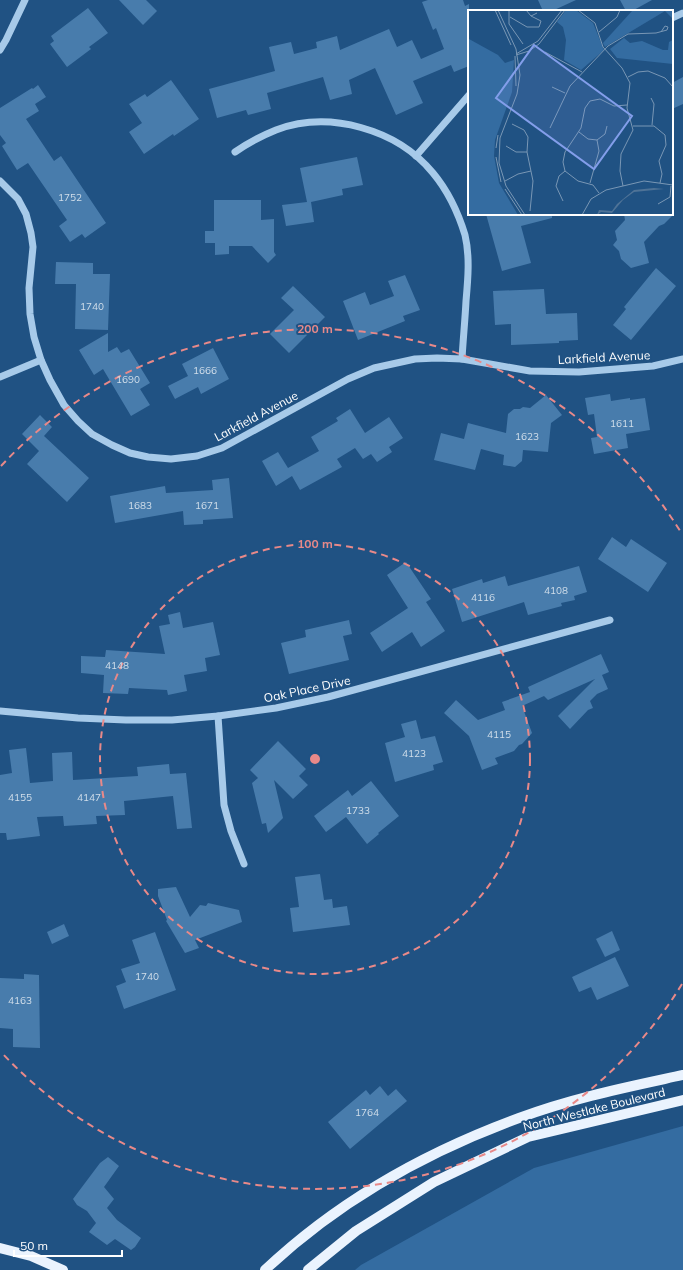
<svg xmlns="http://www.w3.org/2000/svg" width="683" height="1270" font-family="Mulish,sans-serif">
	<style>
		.green { fill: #346ca1 }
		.building { fill: #487cac }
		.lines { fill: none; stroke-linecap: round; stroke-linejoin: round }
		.minor { stroke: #a7cae9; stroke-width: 7 }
		.major { stroke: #eaf3fe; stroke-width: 10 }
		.ring { fill: none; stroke: #e88989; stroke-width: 2; stroke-dasharray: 7 5 }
		.labels { text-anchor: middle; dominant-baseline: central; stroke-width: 4; stroke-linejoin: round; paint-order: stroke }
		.number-label { font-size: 10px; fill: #d1deea }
		.street-label { font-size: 12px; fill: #fff; stroke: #205283 }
		.inset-road { fill: none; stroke: #7997b5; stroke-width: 1 }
		.view { fill: #839eea; fill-opacity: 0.15; stroke: #839eea; stroke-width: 2 }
		.inset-edge { fill: none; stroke: #fff; stroke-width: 2 }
		.centre { fill: #e88989; stroke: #205283; stroke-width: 2 }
		.ring-label { font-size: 12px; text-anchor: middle; font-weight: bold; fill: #e88989; stroke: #205283; stroke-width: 4; stroke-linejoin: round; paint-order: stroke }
	</style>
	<rect width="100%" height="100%" fill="#205283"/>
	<!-- green -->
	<polygon class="green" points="683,1126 683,1270 355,1270 361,1265 534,1168"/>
	<!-- building -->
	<g class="building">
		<polygon points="119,0 146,0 157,11 143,25"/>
		<polygon points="428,0 463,0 465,6 469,4 469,66 454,72 451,65 413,81 423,103 396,115 375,68 349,80 352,94 330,100 323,77 267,93 271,109 248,115 246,110 217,118 209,89 275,71 269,47 291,42 294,54 317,48 316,42 337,36 340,50 389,29 397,47 412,40 421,59 444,49 436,28 433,30 422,2"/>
		<polygon points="538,0 576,0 552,11 543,11"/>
		<polygon points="620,0 652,0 632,11 626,11"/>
		<polygon points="88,8 108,33 89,47 91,49 67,67 50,44 54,41 51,36"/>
		<polygon points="683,77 683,104 672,109 672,83"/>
		<polygon points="171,80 199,119 174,136 173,134 144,154 129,132 142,123 129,104 145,94 147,97"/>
		<polygon points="38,85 46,97 35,104 39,111 26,119 54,161 61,156 106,223 85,238 82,234 70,242 59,226 67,220 28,163 17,170 2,146 6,143 0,135 0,108 32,88 33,89"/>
		<polygon points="357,157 363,185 342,189 343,195 311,202 314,222 286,226 282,205 307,202 300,168"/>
		<polygon points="214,200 261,200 261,220 274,219 274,252 276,255 268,263 252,246 229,246 229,254 215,255 215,243 205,243 205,231 214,231"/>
		<polygon points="486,214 552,214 552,218 521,226 531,263 502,271"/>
		<polygon points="624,214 674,214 664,224 659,226 644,242 649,263 631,268 621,259 619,251 613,245 617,240 615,231 625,220"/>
		<polygon points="56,262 93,263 93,274 110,274 108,330 75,329 76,284 55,284"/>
		<polygon points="656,268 676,286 631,340 613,325 626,309 624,307"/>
		<polygon points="405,275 420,310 403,316 405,321 358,340 343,301 365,292 370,305 394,296 388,281"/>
		<polygon points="293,286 325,317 289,353 270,334 294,310 281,298"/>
		<polygon points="544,289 546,314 577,313 578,340 559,341 559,343 511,345 511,324 495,325 493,291"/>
		<polygon points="108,333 108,352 117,347 121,353 129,349 150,383 140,389 150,405 131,416 103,369 94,375 79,350"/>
		<polygon points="213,348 229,379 201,394 198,387 175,399 168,386 188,376 182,364"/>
		<polygon points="610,394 611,401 630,398 630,400 645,398 650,430 626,434 628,448 594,454 591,438 597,437 594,414 588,415 585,398"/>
		<polygon points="546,395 562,415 551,423 548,452 523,450 522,461 515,467 503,465 504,455 481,449 475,470 434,460 441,433 464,439 468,423 506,433 508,414 514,409 520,409 523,407 530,408"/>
		<polygon points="350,409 365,433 389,417 403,438 389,447 392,452 377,462 371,454 363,459 355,448 337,459 342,467 300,490 292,476 276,486 262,461 278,452 288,468 319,451 311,437 338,421 336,418"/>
		<polygon points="40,415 52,427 44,436 89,478 67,502 27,464 39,451 22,434"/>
		<polygon points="229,478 233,518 203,520 203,524 184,525 183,511 115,523 110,496 165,486 166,493 213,490 212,480"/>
		<polygon points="612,537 626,547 631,539 667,563 648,592 598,559"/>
		<polygon points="406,562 431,599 426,602 445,631 421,647 412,632 382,652 370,633 408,608 387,575"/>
		<polygon points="579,566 587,592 574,596 575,600 561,603 562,606 528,615 524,602 462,622 452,589 482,579 483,583 505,576 508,586"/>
		<polygon points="180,612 183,628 213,622 220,655 205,658 207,671 184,675 187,691 168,695 167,690 129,688 128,694 103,693 104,675 81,673 81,656 105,657 106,650 165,654 159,626 170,624 168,615"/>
		<polygon points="349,620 352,634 343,636 349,660 289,674 281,643 306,637 305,630"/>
		<polygon points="601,654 609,672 602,675 608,689 597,694 590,701 593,708 588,710 570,729 558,716 595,679 548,700 544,696 522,706 532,733 522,744 519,745 514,751 495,758 498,764 482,770 469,736 444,713 456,700 478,720 505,710 502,702 530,692 528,687"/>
		<polygon points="416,720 421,739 435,736 443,762 433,765 434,770 395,782 385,743 405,737 401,724"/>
		<polygon points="278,741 306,769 299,776 308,785 293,799 274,780 283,818 268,833 266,823 262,824 252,783 258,778 250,770"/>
		<polygon points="26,748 30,783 53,781 52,753 72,752 73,780 138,776 137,767 169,764 170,774 186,773 192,828 177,829 173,796 124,801 125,815 96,816 97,824 64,826 63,816 37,817 40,836 7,840 6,833 0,833 0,775 12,773 9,750"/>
		<polygon points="371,781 399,816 378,833 379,834 367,844 346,817 326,832 314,816 348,790 352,796"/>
		<polygon points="320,874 324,900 332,899 333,908 347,906 350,925 293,932 290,908 299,907 295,877"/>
		<polygon points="176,887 190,917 200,905 206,906 208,903 239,910 242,922 195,940 199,948 185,953 166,921 167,920 158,896 158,889"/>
		<polygon points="64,924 69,936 52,944 47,932"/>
		<polygon points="612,931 620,950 605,957 596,939"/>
		<polygon points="155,932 176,990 124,1009 116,986 126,982 121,969 140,963 132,940"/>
		<polygon points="615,957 629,986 597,1000 591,987 579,992 572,977"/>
		<polygon points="24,974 39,975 40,1048 13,1047 13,1029 0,1028 0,978 24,979"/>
		<polygon points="380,1086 388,1096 396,1089 407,1101 350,1149 328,1122 366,1090 370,1095"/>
		<polygon points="108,1157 119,1166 104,1187 114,1199 107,1208 117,1220 141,1238 135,1247 131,1250 115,1239 107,1245 89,1232 96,1223 87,1211 77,1205 73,1199 100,1163"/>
	</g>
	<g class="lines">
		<!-- minor -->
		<g class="minor">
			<polyline points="672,18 683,13"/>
			<polyline points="0,50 6,40 25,0"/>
			<path d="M235 152C248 143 261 136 276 130 329 110 397 129 433 173 448 191 458 212 465 235 470 256 468 279 466 301 465 321 463 340 462 359"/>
			<polyline points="416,156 469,95"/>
			<polyline points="0,181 18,199 26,214 31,233 33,247 29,288 30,314 34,337 41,360 50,380 64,405 78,421 92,434 112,445 130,453 148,457 171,459 197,456 222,448 348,379 374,368 415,359 437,358 462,359 530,371 579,372 653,366 683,359"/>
			<polyline points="0,377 41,360"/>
			<polyline points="0,711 78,718 126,720 172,720 218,716 276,708 328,697 610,620"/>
			<polyline points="218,716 224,805 231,831 244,864"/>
		</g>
		<!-- major -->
		<g class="major">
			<polyline points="0,1248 31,1256 63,1270"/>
			<path d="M265 1270C337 1202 426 1152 519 1118 572 1098 628 1087 683 1075"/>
			<polyline points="308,1270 356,1231 434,1182 528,1137 683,1100"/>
		</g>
	</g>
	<!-- distance rings -->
	<g class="ring">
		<circle cx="315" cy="759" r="215"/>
		<path d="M682 984A430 430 0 0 1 1 1052M1 466A430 430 0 0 1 682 534"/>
	</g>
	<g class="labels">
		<!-- number labels -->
		<g class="number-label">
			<text x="70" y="197">1752</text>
			<text x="92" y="306">1740</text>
			<text x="205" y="370">1666</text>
			<text x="128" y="379">1690</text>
			<text x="622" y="423">1611</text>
			<text x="527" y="436">1623</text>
			<text x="140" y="505">1683</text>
			<text x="207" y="505">1671</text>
			<text x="556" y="590">4108</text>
			<text x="483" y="597">4116</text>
			<text x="117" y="665">4148</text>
			<text x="499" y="734">4115</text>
			<text x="414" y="753">4123</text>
			<text x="20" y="797">4155</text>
			<text x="89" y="797">4147</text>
			<text x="358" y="810">1733</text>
			<text x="147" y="976">1740</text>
			<text x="20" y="1000">4163</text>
			<text x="367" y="1112">1764</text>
		</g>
		<!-- street labels -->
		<g class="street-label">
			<text transform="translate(604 357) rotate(-3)">Larkfield Avenue</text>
			<text transform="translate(256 416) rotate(-28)">Larkfield Avenue</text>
			<text transform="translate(307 689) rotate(-12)">Oak Place Drive</text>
			<text transform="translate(594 1109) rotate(-14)">North Westlake Boulevard</text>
		</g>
	</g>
	<!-- overview -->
	<g transform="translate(468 10)">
		<rect width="205" height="205" fill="#205283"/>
		<path d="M98 0H108L125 13 136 40 113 60 96 50 98 30 95 17 89 12ZM205 0V9L197 1 137 37 135 33 164 1ZM0 16 1 29 30 45 37 53 46 50 44 82 27 130 26 146 31 173 50 205H0ZM156 28 162 33 174 31 195 40H200L201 32 205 30V54L149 48 142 39Z" fill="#346ca1"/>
		<path d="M186 178 196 179 166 182 155 190 144 203 133 202 129 205 131 200 144 201 149 194 166 180Z" fill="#4f7397"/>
		<path class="inset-road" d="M27 0 43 35M30 0 48 39 52 65 49 84 32 128 31 153 38 176 57 205M41 0V14L55 34M58 0 63 6 69 3M110 0 127 13 135 37 154 58 162 73 159 98 165 120 153 144 152 161 155 176M42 7 59 17H71L73 11 63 6M131 22 149 7 152 0M77 42 114 62M48 44 70 31 94 0M48 45 61 41 71 34 97 0M47 46 48 76M160 67 170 62 180 61 197 68 205 77M84 77 97 83M183 88 186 94 184 115M44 114 56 120 60 127 59 142 65 171 62 201M165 116H186L197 125 198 135 191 151 194 164 192 173M82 118 102 76 140 36 160 24 188 23 199 20 200 17 197 16 193 22M111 122 120 129 129 130 137 124 139 116M38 136 48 142H59M28 138 30 125M28 147 33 172M37 171 50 164 63 161M122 173 131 141 129 130M37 179 54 205M131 183 125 175 110 171 97 161 95 152 97 142 113 118 117 98 122 91 132 89 146 96 159 95M95 191 88 176 91 166 97 161M190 194 202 187 203 176M114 205 123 189 138 180 176 171 205 175"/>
		<path class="view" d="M66 35 164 106 126 159 28 88Z"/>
		<rect width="205" height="205" class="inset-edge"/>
	</g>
	<circle cx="315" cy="759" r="6" class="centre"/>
	<g class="ring-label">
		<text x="315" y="333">200 m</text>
		<text x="315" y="548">100 m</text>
	</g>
	<!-- scale -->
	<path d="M14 1250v6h108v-6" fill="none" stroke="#ffffff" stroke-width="2"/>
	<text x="20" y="1250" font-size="12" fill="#ffffff" stroke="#205283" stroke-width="3" paint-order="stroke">50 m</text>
</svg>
